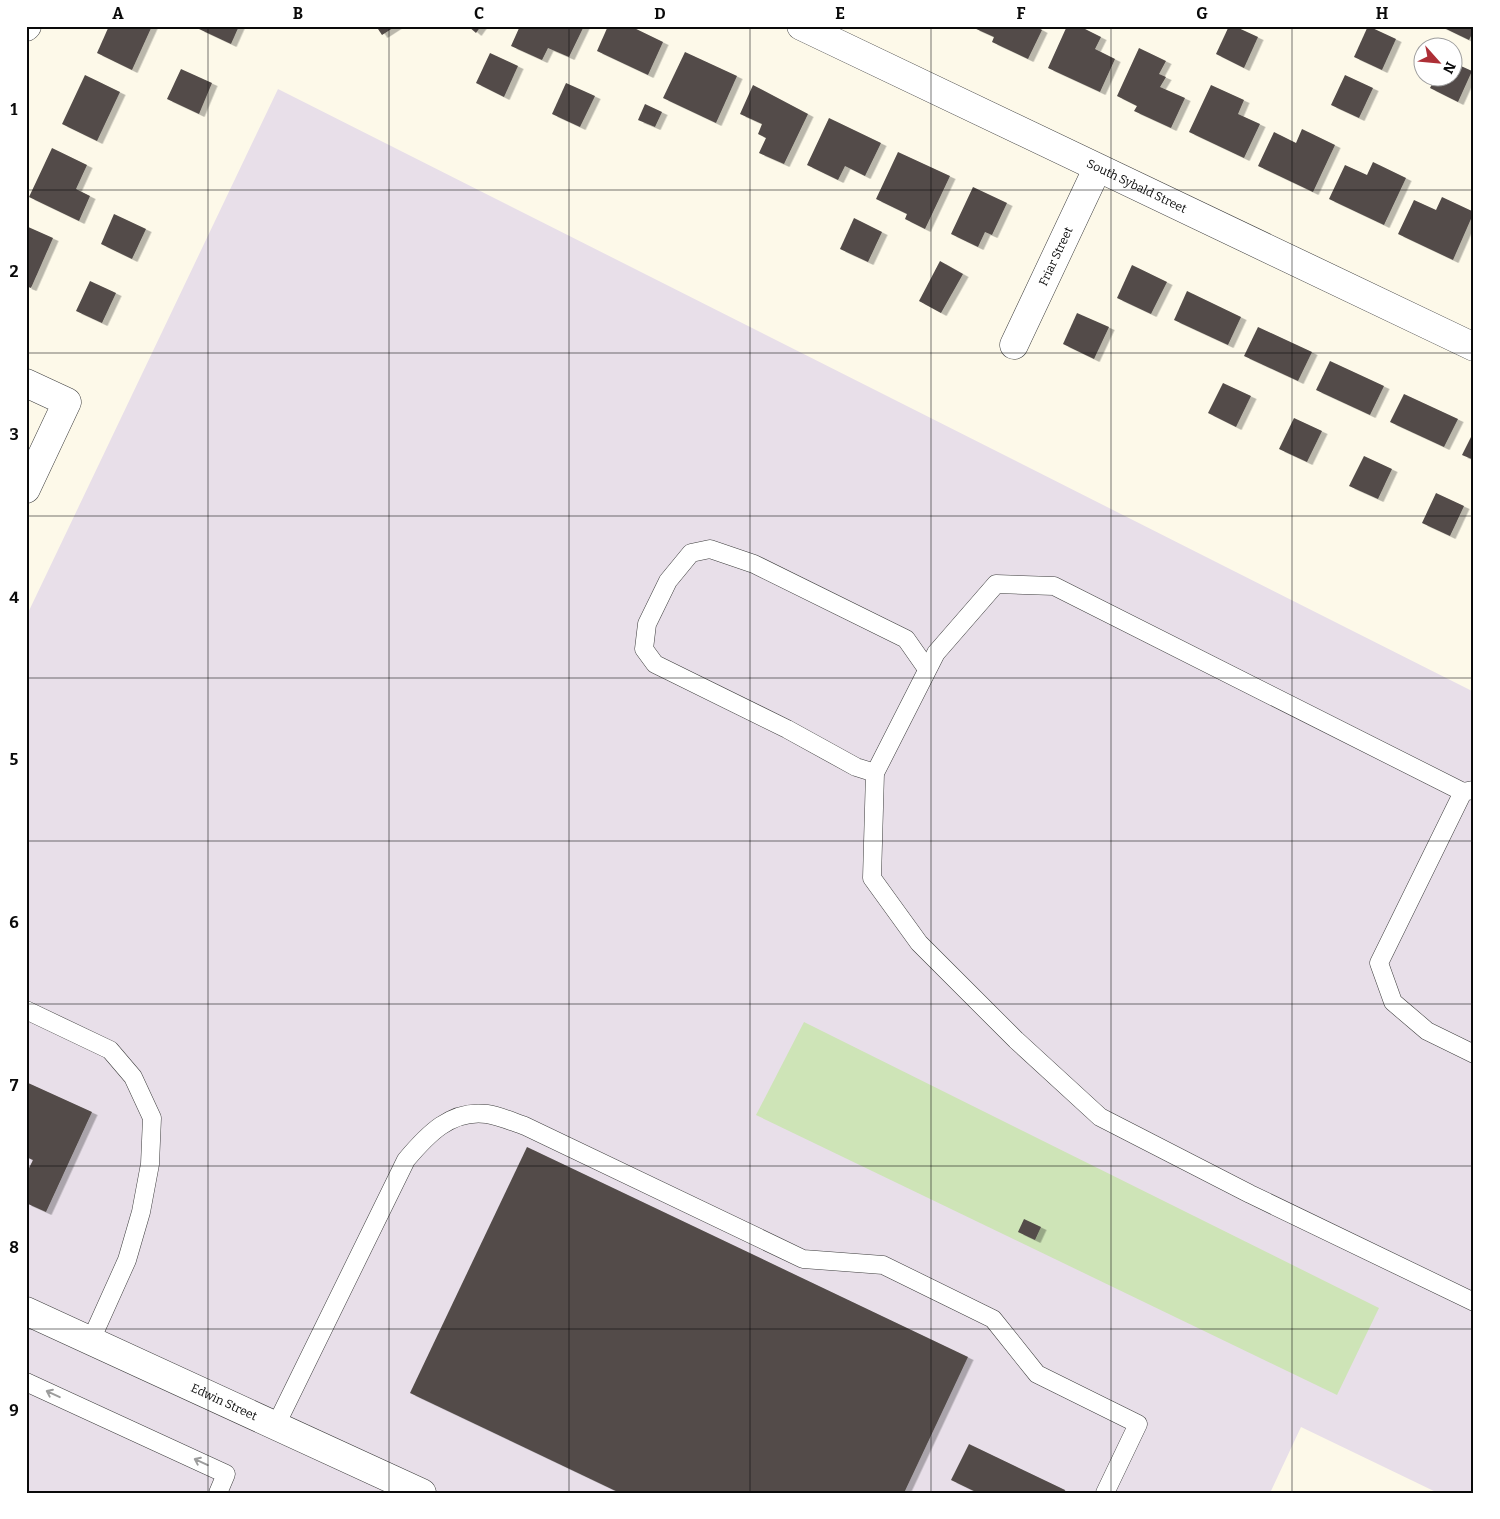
<svg xmlns="http://www.w3.org/2000/svg" width="1500" height="1519" font-family="Bitter,serif">
	<style>
		.industrial { fill: #e8dfe9 }
		.green { fill: #cee4b7 }
		.building { fill: #524b48; filter: url(#shadow) }
		.lines { fill: none; stroke-linecap: round; stroke-linejoin: round }
		.lane-casing { stroke: #3d3d3d; stroke-width: 19 }
		.street-casing { stroke: #3d3d3d; stroke-width: 29 }
		.lane { stroke: #fff; stroke-width: 18 }
		.street { stroke: #fff; stroke-width: 28 }
		.oneway { stroke: #9d9d9d }
		.grid { fill: none; stroke: #0a0a0a; stroke-width: 1; stroke-opacity: 0.55 }
		.labels { text-anchor: middle; dominant-baseline: central; stroke-width: 5; stroke-linejoin: round; paint-order: stroke }
		.street-label { font-size: 12px; fill: #0a0a0a; stroke: #fff }
		.neatline { fill: none; stroke: #0a0a0a; stroke-width: 2 }
		.grid-label { font-size: 16px; text-anchor: middle; font-weight: bold; fill: #0a0a0a }
	</style>
	<defs>
		<filter id="shadow"><feDropShadow dx="5.5" dy="3" stdDeviation="0" flood-color="#0004"/></filter>
	</defs>
	<rect width="100%" height="100%" fill="#fdf9e9"/>
	<!-- industrial -->
	<polygon class="industrial" points="278,89 1474,692 1474,1493 1438,1493 1301,1427 1270,1493 26,1493 26,617"/>
	<!-- green -->
	<polygon class="green" points="804,1022 1379,1308 1337,1395 756,1115"/>
	<!-- building -->
	<g class="building">
		<polygon points="109,26 152,26 132,70 97,53"/>
		<polygon points="201,26 239,26 231,44 199,29"/>
		<polygon points="376,26 396,26 382,35"/>
		<polygon points="468,26 481,26 476,33"/>
		<polygon points="520,26 584,26 569,57 548,48 542,60 511,46"/>
		<polygon points="608,26 630,26 663,42 648,75 597,51"/>
		<polygon points="975,26 1035,26 1042,30 1028,59 992,42 994,37 974,28"/>
		<polygon points="1067,26 1079,26 1101,37 1095,49 1115,59 1100,92 1048,68"/>
		<polygon points="1229,26 1234,26 1258,37 1244,68 1216,54"/>
		<polygon points="1368,26 1396,39 1382,70 1354,57"/>
		<polygon points="1440,26 1474,26 1474,30 1469,40"/>
		<polygon points="1139,48 1166,61 1159,74 1166,77 1160,87 1185,98 1171,128 1134,111 1137,106 1117,96"/>
		<polygon points="685,52 737,76 716,123 663,98"/>
		<polygon points="490,53 518,66 504,97 476,83"/>
		<polygon points="1452,62 1472,71 1458,102 1430,88 1435,78 1452,78"/>
		<polygon points="181,69 212,83 199,114 167,99"/>
		<polygon points="85,75 120,92 97,141 62,124"/>
		<polygon points="1345,75 1373,88 1359,118 1331,105"/>
		<polygon points="566,83 595,96 580,127 552,114"/>
		<polygon points="753,85 808,114 784,164 759,153 766,138 758,134 762,124 740,114"/>
		<polygon points="1211,85 1244,100 1238,114 1260,124 1244,158 1189,132"/>
		<polygon points="645,104 662,112 655,127 638,120"/>
		<polygon points="829,118 881,143 865,176 845,166 838,180 807,165"/>
		<polygon points="1302,129 1335,145 1313,192 1258,166 1274,132 1296,143"/>
		<polygon points="52,148 87,165 76,189 90,196 79,221 29,197"/>
		<polygon points="898,152 950,176 925,229 905,219 907,214 876,199"/>
		<polygon points="1373,162 1406,178 1384,225 1329,199 1345,165 1367,175"/>
		<polygon points="973,187 1007,203 992,235 985,232 978,247 951,234"/>
		<polygon points="1442,197 1474,212 1453,260 1398,234 1414,200 1436,210"/>
		<polygon points="114,214 146,229 132,259 101,244"/>
		<polygon points="854,218 882,232 868,262 840,249"/>
		<polygon points="26,226 53,238 31,288 26,286"/>
		<polygon points="940,261 963,274 941,313 919,301"/>
		<polygon points="1132,265 1167,282 1151,314 1117,298"/>
		<polygon points="90,281 116,293 102,323 76,311"/>
		<polygon points="1187,291 1241,317 1228,345 1174,320"/>
		<polygon points="1077,313 1109,327 1094,359 1063,344"/>
		<polygon points="1258,327 1312,352 1298,381 1244,356"/>
		<polygon points="1330,361 1384,386 1370,415 1316,390"/>
		<polygon points="1223,383 1251,396 1236,427 1208,413"/>
		<polygon points="1404,394 1458,419 1444,447 1390,422"/>
		<polygon points="1294,418 1322,431 1307,462 1279,449"/>
		<polygon points="1474,431 1474,460 1462,455"/>
		<polygon points="1364,456 1392,469 1378,499 1349,486"/>
		<polygon points="1436,493 1464,506 1450,536 1422,523"/>
		<polygon points="26,1082 92,1112 46,1212 26,1203 26,1174 33,1160 26,1157"/>
		<polygon points="527,1147 968,1357 904,1493 620,1493 410,1393"/>
		<polygon points="1024,1219 1041,1227 1035,1240 1018,1232"/>
		<polygon points="969,1444 1065,1490 1064,1493 978,1493 951,1480"/>
	</g>
	<g class="lines">
		<defs>
			<g id="lane">
				<polyline points="875,773 856,767 787,729 655,664 644,649 647,624 668,581 691,553 710,549 754,564 906,639 927,669"/>
				<polyline points="1473,790 1463,792 1379,963 1393,1002 1427,1031 1474,1054"/>
				<polyline points="1463,792 1054,586 996,584 936,653 875,773 872,878 919,943 1016,1040 1100,1117 1250,1194 1474,1302"/>
				<polyline points="26,1010 110,1050 133,1077 152,1118 150,1164 141,1212 127,1260 91,1340"/>
				<polyline points="26,1382 226,1474 218,1493"/>
				<path d="M276 1425 406 1160C427 1135 451 1109 487 1114 500 1116 513 1122 525 1126L803 1259 883 1265 993 1319 1037 1374 1138 1424 1105 1493"/>
			</g>
			<g id="street">
				<path id="s1" d="M801 26 1474 347"/>
				<polyline points="26,27 27,26"/>
				<path id="s2" d="M1014 345 1097 169"/>
				<polyline points="26,383 67,402 26,489"/>
				<path id="s3" d="M26 1311 422 1493"/>
			</g>
		</defs>
		<!-- lane casing -->
		<use href="#lane" class="lane-casing"/>
		<!-- street casing -->
		<use href="#street" class="street-casing"/>
		<!-- lane -->
		<use href="#lane" class="lane"/>
		<!-- street -->
		<use href="#street" class="street"/>
	</g>
	<!-- one-way arrows -->
	<defs><path id="oneway-shaft" d="M-6 0H5M1.5-3L5.5 0L1.5 3" fill="none" stroke-width="1.6" stroke-linecap="round" stroke-linejoin="round" transform="scale(1.25)"/></defs>
	<g class="oneway">
		<use href="#oneway-shaft" transform="translate(53 1394) rotate(-155)"/>
		<use href="#oneway-shaft" transform="translate(201 1462) rotate(-155)"/>
	</g>
	<!-- grid -->
	<path class="grid" d="M208 26V1493M389 26V1493M569 26V1493M750 26V1493M931 26V1493M1111 26V1493M1292 26V1493M26 190H1474M26 353H1474M26 516H1474M26 678H1474M26 841H1474M26 1004H1474M26 1166H1474M26 1329H1474"/>
	<g class="labels">
		<!-- street labels -->
		<g class="street-label">
			<text stroke="none"><textPath href="#s1" startOffset="372">South Sybald Street</textPath></text>
			<text stroke="none"><textPath href="#s2" startOffset="98">Friar Street</textPath></text>
			<text stroke="none"><textPath href="#s3" startOffset="218">Edwin Street</textPath></text>
		</g>
	</g>
	<!-- border -->
	<rect width="1500" height="1519" fill="none" stroke="#ffffff" stroke-width="55"/>
	<!-- north arrow -->
	<g transform="translate(1438 62) rotate(117)"><circle r="24" fill="#ffffff" stroke="#9d9d9d"/>
	<path d="M0-4L9 19L0 12L-9 19Z" fill="#ad2f36"/>
	<text y="-8" font-size="14" font-weight="bold" text-anchor="middle" fill="#0a0a0a">N</text>
	</g>
	<rect x="28" y="28" width="1444" height="1464" class="neatline"/>
	<g class="grid-label">
		<text x="118" y="19">A</text>
		<text x="298" y="19">B</text>
		<text x="479" y="19">C</text>
		<text x="660" y="19">D</text>
		<text x="840" y="19">E</text>
		<text x="1021" y="19">F</text>
		<text x="1202" y="19">G</text>
		<text x="1382" y="19">H</text>
		<text x="14" y="115">1</text>
		<text x="14" y="277">2</text>
		<text x="14" y="440">3</text>
		<text x="14" y="603">4</text>
		<text x="14" y="765">5</text>
		<text x="14" y="928">6</text>
		<text x="14" y="1091">7</text>
		<text x="14" y="1253">8</text>
		<text x="14" y="1416">9</text>
	</g>
</svg>
